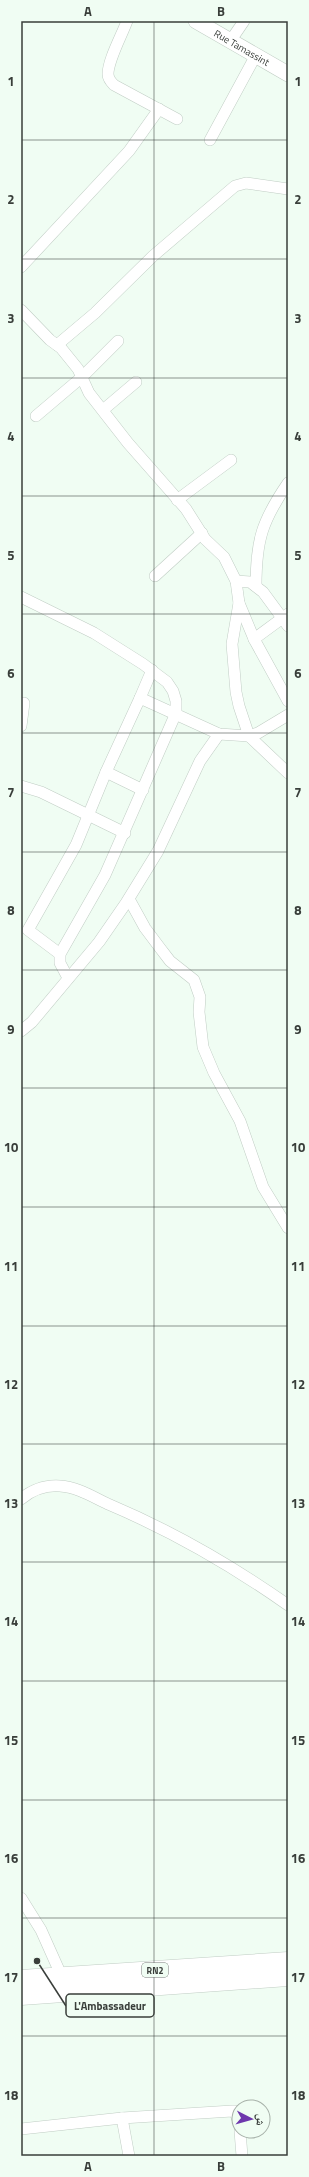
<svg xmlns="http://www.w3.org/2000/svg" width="309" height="2177" font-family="'Titillium Web','Noto Naskh Arabic',sans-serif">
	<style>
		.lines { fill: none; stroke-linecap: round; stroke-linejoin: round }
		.minor-casing { stroke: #c0cdc4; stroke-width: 12 }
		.secondary-casing { stroke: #c0cdc4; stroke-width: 16 }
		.trunk-casing { stroke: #c0cdc4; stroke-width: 19 }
		.minor { stroke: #fff; stroke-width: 11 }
		.secondary { stroke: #fff; stroke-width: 15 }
		.trunk { stroke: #fff; stroke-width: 18 }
		.grid { fill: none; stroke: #393e3a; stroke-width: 1; stroke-opacity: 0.55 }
		.labels { text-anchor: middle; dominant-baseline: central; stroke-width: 3; stroke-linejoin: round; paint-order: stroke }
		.shield { fill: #f0fdf3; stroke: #707772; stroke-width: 1 }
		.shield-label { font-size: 9px; font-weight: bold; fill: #393e3a }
		.street-label { font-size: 10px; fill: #393e3a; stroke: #f0fdf3 }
		.leader { fill: none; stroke: #393e3a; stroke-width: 1.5 }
		.callout-dot { fill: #393e3a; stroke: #f0fdf3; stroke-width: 1.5 }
		.callout { fill: #f0fdf3; stroke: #393e3a; stroke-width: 1.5 }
		.callout-label { font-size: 11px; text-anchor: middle; font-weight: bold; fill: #393e3a }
		.neatline { fill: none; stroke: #393e3a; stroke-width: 1.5 }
		.grid-label { font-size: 13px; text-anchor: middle; font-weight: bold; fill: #393e3a }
	</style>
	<rect width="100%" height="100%" fill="#f0fdf3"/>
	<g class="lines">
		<defs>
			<g id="minor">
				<path d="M127 21C122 35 108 60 108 74 108 79 111 82 114 85L177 119"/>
				<polyline points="231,40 244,21"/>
				<polyline points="210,140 256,55"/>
				<polyline points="21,267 129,151 159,109"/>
				<polyline points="21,310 50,340 61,348 78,369 89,393 128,443 186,509 205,539 224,557 236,581 239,603 232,644 236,692 239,706 249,736 288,773"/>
				<polyline points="57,345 95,313 153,256 235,186 246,183 288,189"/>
				<polyline points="103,410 136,382"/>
				<polyline points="36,416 82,377 118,341"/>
				<polyline points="177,500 231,460"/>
				<polyline points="155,576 202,533"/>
				<polyline points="236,581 250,582 263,592 288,626"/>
				<path d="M256 586C256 540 262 521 288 483"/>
				<polyline points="21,597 94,633 143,664 167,682 173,691 176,701 176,713 105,875 60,954 60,963 68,978"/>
				<polyline points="239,603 254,639 288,701"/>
				<polyline points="254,639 288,614"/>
				<polyline points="140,698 152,670"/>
				<polyline points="21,726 24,703"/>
				<polyline points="21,786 41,792 125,833"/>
				<polyline points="143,790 106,772 140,698 219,734 249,736 258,733 288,715"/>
				<polyline points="129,899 145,928 160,948 170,961 194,980 200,997 199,1012 203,1047 214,1073 240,1121 263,1187 288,1228"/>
				<polyline points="60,954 28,930 76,845 106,772"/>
				<polyline points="21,1031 32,1022 99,942 126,903 158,851 200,761 219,734"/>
				<path d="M21 1499C32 1490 46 1485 60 1486 77 1487 93 1497 108 1504 172 1531 231 1565 288 1605"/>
				<polyline points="21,1898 41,1930 62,1977"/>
				<polyline points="122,2118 129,2156"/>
				<polyline points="21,2129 122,2118 232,2111 235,2111 239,2124"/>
				<polyline points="240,2131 242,2156"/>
			</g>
			<g id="secondary">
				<path id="s1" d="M196 21 288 74"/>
			</g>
			<g id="trunk">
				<polyline points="21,1979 288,1961"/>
				<polyline points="21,1996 288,1977"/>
			</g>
		</defs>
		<!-- minor casing -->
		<use href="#minor" class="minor-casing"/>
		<!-- secondary casing -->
		<use href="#secondary" class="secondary-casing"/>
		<!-- trunk casing -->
		<use href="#trunk" class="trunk-casing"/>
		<!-- minor -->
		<use href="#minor" class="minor"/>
		<!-- secondary -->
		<use href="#secondary" class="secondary"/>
		<!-- trunk -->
		<use href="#trunk" class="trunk"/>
	</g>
	<!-- grid -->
	<path class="grid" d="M154 21V2156M21 140H288M21 259H288M21 378H288M21 496H288M21 614H288M21 733H288M21 852H288M21 970H288M21 1088H288M21 1207H288M21 1326H288M21 1444H288M21 1562H288M21 1681H288M21 1800H288M21 1918H288M21 2036H288"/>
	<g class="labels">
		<!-- shield labels -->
		<rect class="shield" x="142" y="1963" width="26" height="14" rx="3"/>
		<g class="shield-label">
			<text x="155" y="1970">RN2</text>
		</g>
		<!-- street labels -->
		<g class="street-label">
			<text stroke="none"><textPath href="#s1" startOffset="53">Rue Tamassint</textPath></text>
		</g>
	</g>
	<!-- callouts -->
	<path class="leader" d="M37 1961L66 2006"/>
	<circle class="callout-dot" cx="37" cy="1961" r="4"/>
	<rect class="callout" x="66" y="1994" width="88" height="23" rx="4"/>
	<g class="callout-label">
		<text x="110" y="2010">L'Ambassadeur</text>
	</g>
	<!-- border -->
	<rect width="309" height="2177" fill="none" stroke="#f0fdf3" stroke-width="44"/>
	<!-- north arrow -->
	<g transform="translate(251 2119) rotate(96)"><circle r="19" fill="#f0fdf3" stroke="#a7b1a9"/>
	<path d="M0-3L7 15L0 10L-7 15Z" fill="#6e37ad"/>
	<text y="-6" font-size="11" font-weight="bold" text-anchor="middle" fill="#393e3a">ش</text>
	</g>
	<rect x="22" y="22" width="265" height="2133" class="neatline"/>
	<g class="grid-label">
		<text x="88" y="16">A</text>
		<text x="221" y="16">B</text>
		<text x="11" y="86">1</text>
		<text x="298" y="86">1</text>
		<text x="11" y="204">2</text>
		<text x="298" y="204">2</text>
		<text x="11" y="323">3</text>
		<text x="298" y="323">3</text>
		<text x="11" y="441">4</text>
		<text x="298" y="441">4</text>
		<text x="11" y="560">5</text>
		<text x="298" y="560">5</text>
		<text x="11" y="678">6</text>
		<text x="298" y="678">6</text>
		<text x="11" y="797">7</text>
		<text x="298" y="797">7</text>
		<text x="11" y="915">8</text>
		<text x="298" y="915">8</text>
		<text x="11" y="1034">9</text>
		<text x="298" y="1034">9</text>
		<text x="11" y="1152">10</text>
		<text x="298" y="1152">10</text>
		<text x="11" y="1271">11</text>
		<text x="298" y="1271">11</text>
		<text x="11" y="1389">12</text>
		<text x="298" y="1389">12</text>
		<text x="11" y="1508">13</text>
		<text x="298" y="1508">13</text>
		<text x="11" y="1626">14</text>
		<text x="298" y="1626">14</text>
		<text x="11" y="1745">15</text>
		<text x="298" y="1745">15</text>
		<text x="11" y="1863">16</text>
		<text x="298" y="1863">16</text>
		<text x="11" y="1982">17</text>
		<text x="298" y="1982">17</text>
		<text x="11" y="2100">18</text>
		<text x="298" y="2100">18</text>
		<text x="88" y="2171">A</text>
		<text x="221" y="2171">B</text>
	</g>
</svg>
